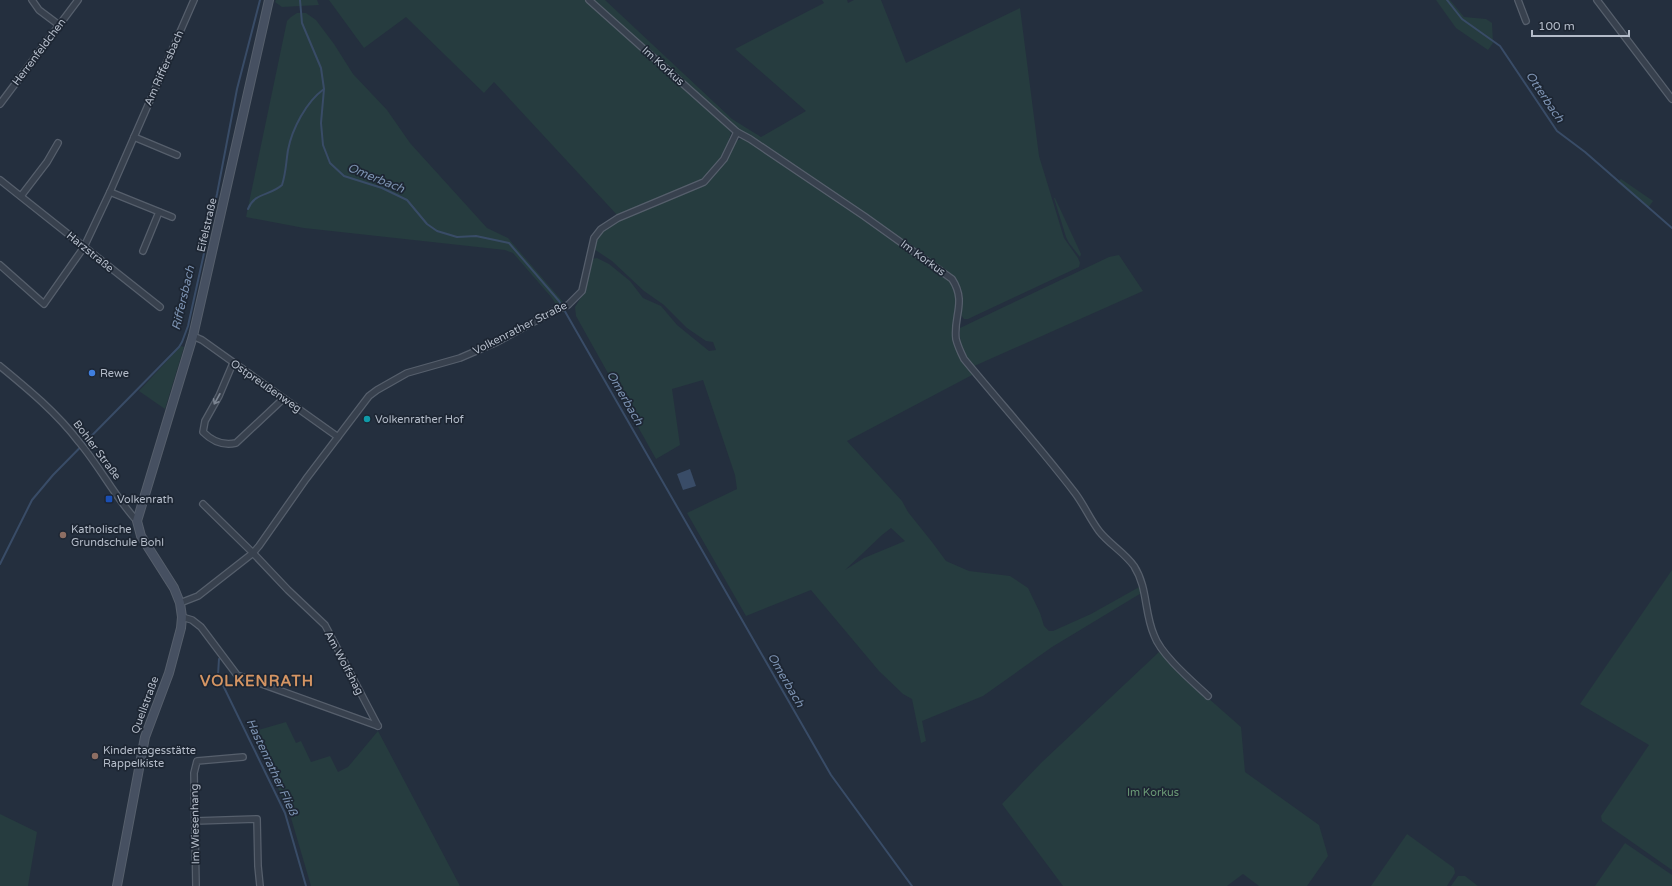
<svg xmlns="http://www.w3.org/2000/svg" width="1672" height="886" font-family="'Varela Round',sans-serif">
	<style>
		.green { fill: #263c3f; fill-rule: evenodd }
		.water { fill: #394c67 }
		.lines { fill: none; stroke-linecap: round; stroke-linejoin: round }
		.stream { stroke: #394c67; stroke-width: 2 }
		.minor-casing { stroke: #565f6c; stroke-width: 8 }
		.secondary-casing { stroke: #565f6c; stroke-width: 10 }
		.minor { stroke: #38414e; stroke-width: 5.5 }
		.secondary { stroke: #465061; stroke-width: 8 }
		.oneway { stroke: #7c8592 }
		.shop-dot { fill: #3f7fe0; stroke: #1d2633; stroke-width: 1.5 }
		.culture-dot { fill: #0f9aa8; stroke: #1d2633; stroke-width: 1.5 }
		.transit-dot { fill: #1a4fb4; stroke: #1d2633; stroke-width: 1.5 }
		.education-dot { fill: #8d6e63; stroke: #1d2633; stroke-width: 1.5 }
		.labels { text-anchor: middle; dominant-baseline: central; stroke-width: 3.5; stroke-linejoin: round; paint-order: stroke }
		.street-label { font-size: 11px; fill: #b4bcc9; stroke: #1d2633 }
		.poi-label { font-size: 11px; fill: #b4bcc9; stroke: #1d2633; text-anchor: start }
		.park-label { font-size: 11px; fill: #6b9a76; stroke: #1d2633 }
		.water-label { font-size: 12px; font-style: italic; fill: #7c92b1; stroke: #1d2633 }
		.district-label { font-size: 15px; font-weight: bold; letter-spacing: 1px; fill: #d59563; stroke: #1d2633 }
	</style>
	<rect width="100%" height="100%" fill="#242f3e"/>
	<!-- green -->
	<g class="green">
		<polygon points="276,0 317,0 319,5 282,7 275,2"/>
		<polygon points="329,0 585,0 595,7 727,126 731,133 723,158 700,182 618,216 494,82 484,93 406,17 364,48"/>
		<path d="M594 0H605L732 119 761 137 806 111 735 49 824 3 822 0H847L848 3 854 0H881L906 63 1020 8 1039 156 1064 238 1078 258 1080 263 1079 267 968 319H964L961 315C963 297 965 291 954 277L757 140 738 129Z"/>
		<polygon points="1436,0 1450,0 1464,17 1486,19 1492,23 1493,43 1488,50 1456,28"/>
		<polygon points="297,13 306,13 316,20 334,44 353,74 387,110 410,143 487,228 508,238 563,302 563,305 552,309 555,303 552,298 513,253 505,250 304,228 246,217 287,21 291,17"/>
		<path d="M743 138 864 218 940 273 950 281 955 289 957 296 954 339 974 374 847 441 902 501 908 512 932 542 946 561 969 571 1010 576 1028 588 1040 613 1044 626 1049 631H1053L1091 614 1141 586 1143 592 1052 647 983 696 922 721 926 741 921 743 912 699 903 694 879 671 811 590 746 616 687 513 737 489 735 475 703 380 672 389 680 445 656 459 576 316 575 307 585 291 592 259 597 258 609 264 630 281 643 298 661 306 677 325 709 351 716 350 713 342 706 341 687 328 664 305 644 291 612 261 594 249 596 239 603 230 620 220 706 183 727 159 736 141ZM891 528 905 541 864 558 845 570 882 535Z"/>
		<polygon points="1621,179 1653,201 1648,208 1617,182"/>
		<polygon points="1054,198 1055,198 1081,254 1080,257 1069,243 1066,237"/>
		<path d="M1119 255 1143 291 972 367C963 354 959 343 960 328L1109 257Z"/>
		<polygon points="181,346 184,347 165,409 139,391"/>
		<polygon points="1672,570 1672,870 1602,821 1601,816 1649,745 1580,704"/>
		<polygon points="1159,652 1163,652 1208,698 1241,727 1245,772 1319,825 1328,856 1307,886 1259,886 1243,874 1227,886 1063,886 1002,804 1041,763"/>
		<polygon points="286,722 296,743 301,741 311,762 330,756 338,772 348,767 378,731 460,886 311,886 289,811 251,732"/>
		<polygon points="0,814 37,832 28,886 0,886"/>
		<polygon points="1407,834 1454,868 1455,873 1447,886 1371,886"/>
		<polygon points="1625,843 1672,875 1672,886 1595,886"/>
		<polygon points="1458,876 1465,876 1478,886 1451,886"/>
	</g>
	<!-- water -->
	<polygon class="water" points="690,469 696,486 683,490 677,474"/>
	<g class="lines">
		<!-- stream -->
		<g class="stream">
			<polyline points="300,0 302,23 321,68 324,89 321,123 323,145 330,163 344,176 382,188 407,200 427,224 437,231 457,237 476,236 509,243 559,301 831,775 912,886"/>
			<polyline points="1447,0 1462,19 1500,46 1557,131 1585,152 1672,228"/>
			<path d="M248 209C255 192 270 196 282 185 286 173 286 162 288 150 292 129 306 102 324 89"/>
			<polyline points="0,564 32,500 53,475 179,347 182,342 188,326 217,194 237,89 260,0"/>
			<polyline points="219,659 218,675 285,813 306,886"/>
		</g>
		<defs>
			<g id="minor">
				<polyline points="32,0 39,10 59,25"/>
				<path d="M589 0 737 132 750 139 864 216 952 279C967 302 953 316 956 339 958 347 961 353 964 359 1001 404 1040 447 1075 493 1084 505 1090 519 1099 531 1109 544 1124 552 1134 566 1148 588 1144 612 1154 635 1161 655 1192 681 1208 696"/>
				<polyline points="1518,0 1526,21"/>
				<polyline points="1597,0 1672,99"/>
				<polyline points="0,104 78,0"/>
				<polyline points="134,137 177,155"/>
				<polyline points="0,180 160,307"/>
				<polyline points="110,192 172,217"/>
				<polyline points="21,196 47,162 58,143"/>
				<polyline points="143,251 159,212"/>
				<polyline points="0,265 44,304 84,247 110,192 194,0"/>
				<polyline points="193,336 202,340 338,437"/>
				<path d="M233 363 219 396 205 421 203 432C212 441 223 446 236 443L283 399"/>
				<path d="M0 366C28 389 57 413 79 442 100 467 115 497 137 521"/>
				<polyline points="203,504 253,553 288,590 325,625 378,726"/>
				<polyline points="180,603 198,596 253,553 259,546 306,479 369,396 377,390 407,373 460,358 497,342 552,312 568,305 582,291 594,238 601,229 618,218 704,182 724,159 737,132"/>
				<polyline points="182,617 192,620 201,627 237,675 378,726"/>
				<polyline points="195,821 257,819 258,866 260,886"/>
				<polyline points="196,886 194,773 197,761 243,757"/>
			</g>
			<polyline id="secondary" points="117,886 145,737 169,673 181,628 182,617 180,603 174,588 141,536 137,521 193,336 269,0"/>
		</defs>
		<!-- minor casing -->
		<use href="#minor" class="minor-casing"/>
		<!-- secondary casing -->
		<use href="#secondary" class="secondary-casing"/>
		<!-- minor -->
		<use href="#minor" class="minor"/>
		<!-- secondary -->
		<use href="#secondary" class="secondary"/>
	</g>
	<!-- one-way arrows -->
	<defs><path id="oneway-shaft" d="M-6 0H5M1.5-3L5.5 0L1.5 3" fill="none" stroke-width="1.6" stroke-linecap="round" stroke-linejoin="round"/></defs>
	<use class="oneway" href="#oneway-shaft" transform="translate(217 399) rotate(119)"/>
	<!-- markers -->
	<circle class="shop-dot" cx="92" cy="373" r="4"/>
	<circle class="culture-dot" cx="367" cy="419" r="4"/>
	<rect class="transit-dot" x="105" y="495" width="8" height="8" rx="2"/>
	<g class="education-dot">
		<circle cx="63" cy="535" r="4"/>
		<circle cx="95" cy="756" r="4"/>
	</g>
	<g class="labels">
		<!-- street labels -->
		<g class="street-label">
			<text transform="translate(39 52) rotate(-53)">Herrenfeldchen</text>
			<text transform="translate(663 66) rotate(42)">Im Korkus</text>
			<text transform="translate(164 68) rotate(-66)">Am Riffersbach</text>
			<text transform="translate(207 225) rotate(-77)">Eifelstraße</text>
			<text transform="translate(90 252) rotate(39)">Harzstraße</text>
			<text transform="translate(923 258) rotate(36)">Im Korkus</text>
			<text transform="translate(520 328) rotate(-27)">Volkenrather Straße</text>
			<text transform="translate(266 386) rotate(35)">Ostpreußenweg</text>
			<text transform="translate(97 450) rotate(53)">Bohler Straße</text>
			<text transform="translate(344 663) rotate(62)">Am Wolfshag</text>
			<text transform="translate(145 705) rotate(-70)">Quellstraße</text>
			<text transform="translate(195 824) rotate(-91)">Im Wiesenhang</text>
		</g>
		<!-- poi labels -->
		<g class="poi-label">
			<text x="100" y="373">Rewe</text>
			<text x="375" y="419">Volkenrather Hof</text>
			<text x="117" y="499">Volkenrath</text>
			<text x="71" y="529">Katholische<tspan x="71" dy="13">Grundschule Bohl</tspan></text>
			<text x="103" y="750">Kindertagesstätte<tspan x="103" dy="13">Rappelkiste</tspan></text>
		</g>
		<!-- park labels -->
		<g class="park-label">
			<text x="1153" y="792">Im Korkus</text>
		</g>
		<!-- water labels -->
		<g class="water-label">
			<text transform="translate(1545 97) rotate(56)">Otterbach</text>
			<text transform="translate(376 178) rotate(22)">Omerbach</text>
			<text transform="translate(183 298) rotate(-77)">Riffersbach</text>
			<text transform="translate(625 398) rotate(60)">Omerbach</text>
			<text transform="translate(786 680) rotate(60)">Omerbach</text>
			<text transform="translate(272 767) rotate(65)">Hastenrather Fließ</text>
		</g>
		<!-- district labels -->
		<g class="district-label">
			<text x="257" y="681">VOLKENRATH</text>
		</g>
	</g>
	<!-- scale -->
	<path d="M1532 30v6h97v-6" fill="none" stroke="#b4bcc9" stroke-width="2"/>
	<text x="1538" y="30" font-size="12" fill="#b4bcc9" stroke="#1d2633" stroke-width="3" paint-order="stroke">100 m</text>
</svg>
